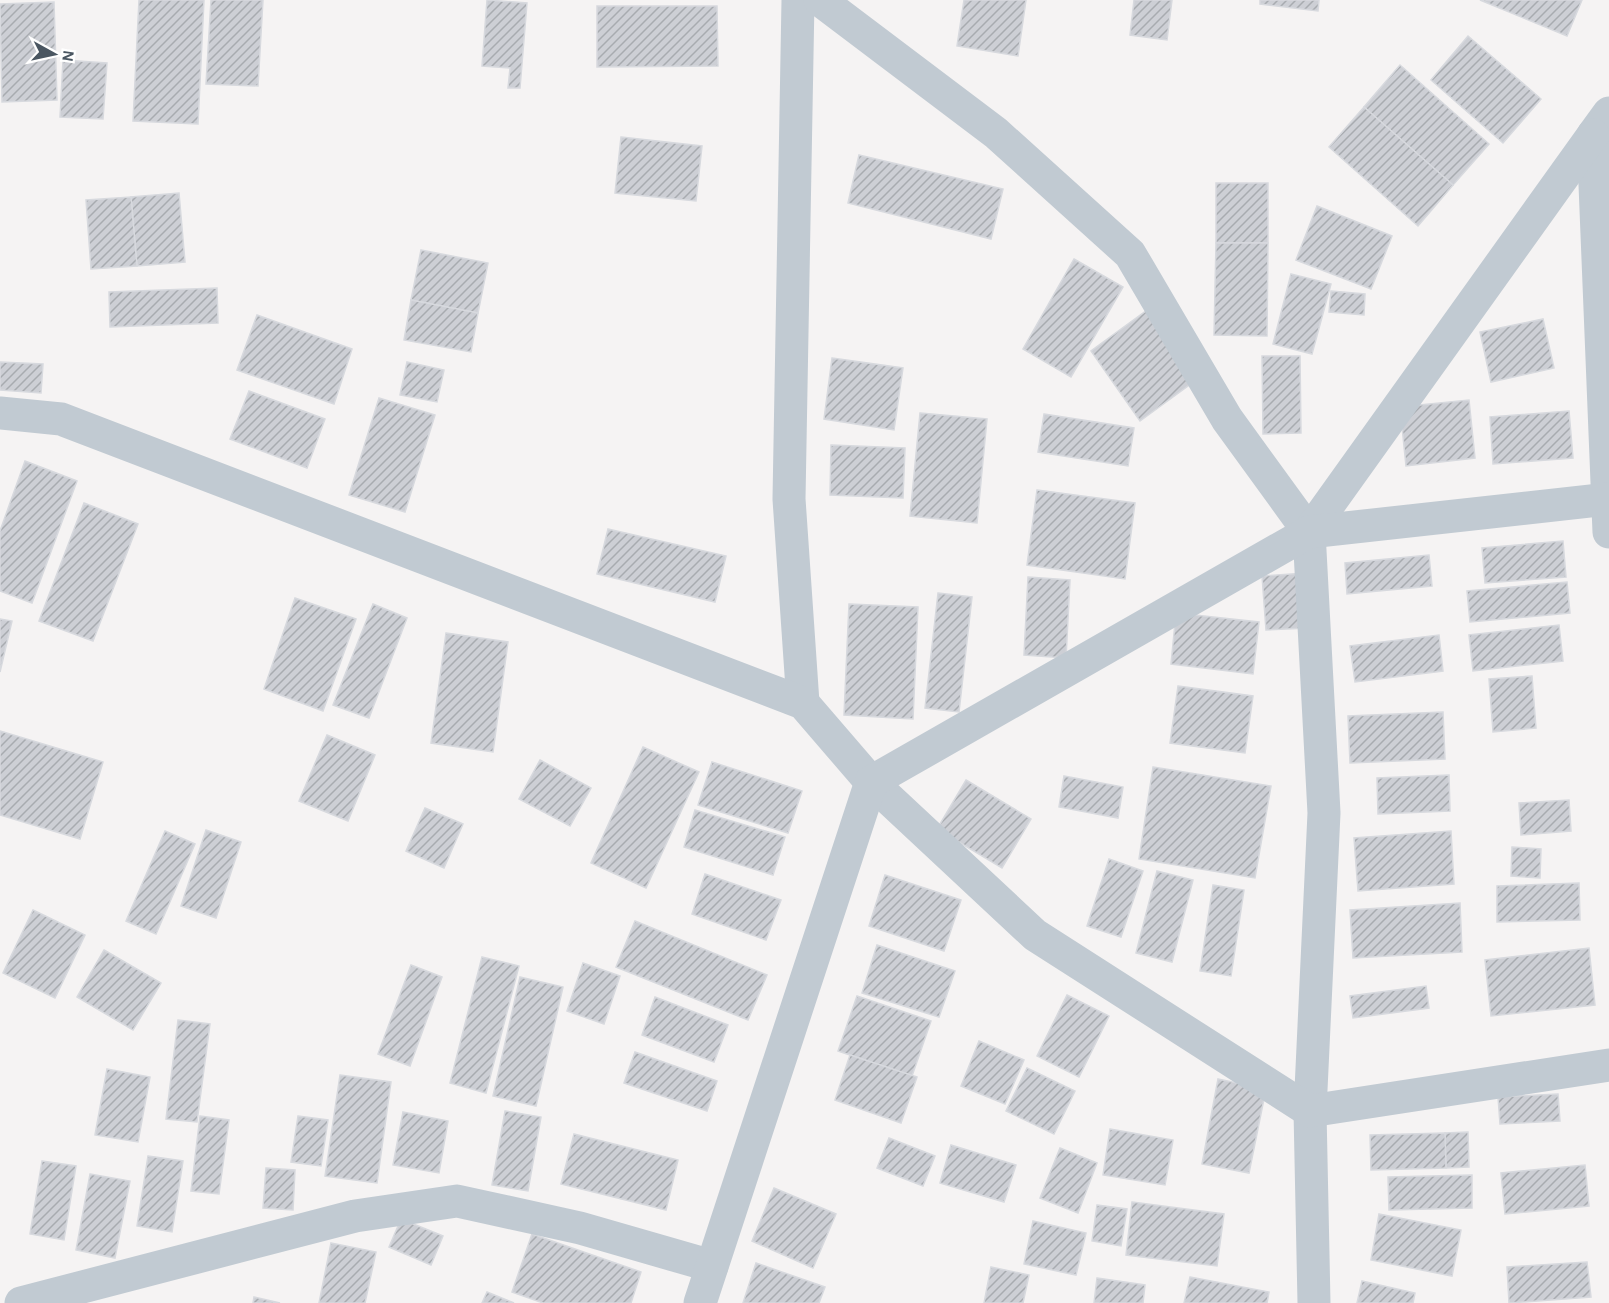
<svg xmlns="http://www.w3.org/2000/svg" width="1609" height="1303" font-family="'Alegreya Sans',sans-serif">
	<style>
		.building { fill: url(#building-hatch); stroke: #d7d9de; stroke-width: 1.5 }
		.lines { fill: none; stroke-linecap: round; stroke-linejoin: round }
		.minor { stroke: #c1cad2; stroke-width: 33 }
	</style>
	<defs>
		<pattern id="building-hatch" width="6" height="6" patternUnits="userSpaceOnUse" patternTransform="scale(1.5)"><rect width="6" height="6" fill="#cdcfd5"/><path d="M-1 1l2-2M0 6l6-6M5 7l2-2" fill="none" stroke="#a8abb0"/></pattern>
	</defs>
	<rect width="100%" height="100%" fill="#f5f3f3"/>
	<!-- building -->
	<g class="building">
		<polygon points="139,0 204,0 198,124 133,121"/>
		<polygon points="211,0 263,0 258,86 206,84"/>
		<polygon points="487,0 527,3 520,88 508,88 510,68 482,66"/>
		<polygon points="964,0 1026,0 1018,56 957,46"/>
		<polygon points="1134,0 1172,0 1167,40 1130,35"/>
		<polygon points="1260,0 1319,0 1318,11 1260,4"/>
		<polygon points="1480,0 1582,0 1567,36"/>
		<polygon points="54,2 57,100 2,102 0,4"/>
		<polygon points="597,6 717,6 718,66 597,67"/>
		<polygon points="1468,36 1541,99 1503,143 1431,80"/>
		<polygon points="63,60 107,63 103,119 60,117"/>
		<polygon points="1400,65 1489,144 1453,185 1364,107"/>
		<polygon points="1364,107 1453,185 1418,226 1329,147"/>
		<polygon points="621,137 702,146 696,201 615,193"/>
		<polygon points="859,155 1003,189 991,239 848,203"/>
		<rect x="1216" y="183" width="52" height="60"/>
		<polygon points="179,193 185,262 137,266 131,197"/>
		<polygon points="131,197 137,266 91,269 86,200"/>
		<polygon points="1317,206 1392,236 1371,289 1296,260"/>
		<polygon points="1216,243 1268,243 1267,336 1214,335"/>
		<polygon points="421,250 488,263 478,313 411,300"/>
		<polygon points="1074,259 1123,287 1071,377 1023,349"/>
		<polygon points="1291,274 1331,284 1312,354 1273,344"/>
		<polygon points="217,288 218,323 110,327 109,292"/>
		<polygon points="1331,291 1365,294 1364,315 1329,312"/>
		<polygon points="411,300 478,313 471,352 404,340"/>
		<polygon points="1154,305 1203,375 1140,421 1091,351"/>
		<polygon points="257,315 352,349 334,404 237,370"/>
		<polygon points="1543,319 1554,368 1491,382 1480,332"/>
		<polygon points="1262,356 1300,356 1301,433 1263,434"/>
		<polygon points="832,358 903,368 894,430 824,419"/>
		<polygon points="0,362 43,364 41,393 0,390"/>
		<polygon points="407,362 444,370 437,402 400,395"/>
		<polygon points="249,391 325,419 307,468 230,439"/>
		<polygon points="379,398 435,415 405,512 349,495"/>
		<polygon points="1469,400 1475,458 1406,466 1400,407"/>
		<polygon points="1569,411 1573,458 1493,464 1490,417"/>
		<polygon points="920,413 987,419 977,523 910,516"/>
		<polygon points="1044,414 1134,428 1128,466 1038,452"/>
		<polygon points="831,445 905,448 903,498 830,495"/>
		<polygon points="25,461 77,481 32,603 0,591 0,531"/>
		<polygon points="1037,490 1135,503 1125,579 1027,565"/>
		<polygon points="84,503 138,524 93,641 39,621"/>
		<polygon points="608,529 726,556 715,602 597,574"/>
		<polygon points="1563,541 1566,577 1485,583 1482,548"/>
		<polygon points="1429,555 1432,586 1347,594 1345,563"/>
		<polygon points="1305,573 1308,628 1266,630 1262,576"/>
		<polygon points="1028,577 1070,580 1066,658 1024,655"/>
		<polygon points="1567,582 1570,613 1470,622 1467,591"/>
		<polygon points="938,593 972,597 959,712 925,708"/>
		<polygon points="295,598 356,619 323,711 264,689"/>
		<polygon points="373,604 407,618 369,718 333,705"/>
		<polygon points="849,604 918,607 913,719 844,715"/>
		<polygon points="1176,613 1259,622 1253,674 1171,664"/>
		<polygon points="0,619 12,621 0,672"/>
		<polygon points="1559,625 1563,661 1473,671 1469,635"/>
		<polygon points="446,633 508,642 493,752 431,743"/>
		<polygon points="1439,635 1443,671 1355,682 1350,646"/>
		<polygon points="1532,676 1536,728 1493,732 1489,679"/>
		<polygon points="1178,686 1253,696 1245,753 1170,743"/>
		<polygon points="1443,712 1445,759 1350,763 1348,716"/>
		<polygon points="0,731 103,762 80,839 0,815"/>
		<polygon points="327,735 375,755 348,821 299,801"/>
		<polygon points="643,747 699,772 646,888 591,863"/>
		<polygon points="540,760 591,788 570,826 519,799"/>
		<polygon points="712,762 802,791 788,833 698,805"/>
		<polygon points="1153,767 1271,786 1255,878 1139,859"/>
		<polygon points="1449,775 1450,811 1378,814 1377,778"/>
		<polygon points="1064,776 1123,787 1118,818 1059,807"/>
		<polygon points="966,780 1031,819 1002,868 937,829"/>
		<polygon points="1569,800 1571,831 1521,835 1519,803"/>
		<polygon points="425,808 463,824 444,868 406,851"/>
		<polygon points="695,810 785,837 773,875 684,847"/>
		<polygon points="206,830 241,842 216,918 181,906"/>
		<polygon points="165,831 195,844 156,934 126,921"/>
		<polygon points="1451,831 1454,884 1358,891 1354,838"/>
		<polygon points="1512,847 1541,849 1540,878 1511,876"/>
		<polygon points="1109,859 1143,871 1121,937 1087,926"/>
		<polygon points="1157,871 1193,880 1172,962 1136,953"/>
		<polygon points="705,874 781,900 766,940 692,914"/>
		<polygon points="885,875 961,900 944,951 869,926"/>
		<polygon points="1579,883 1580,920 1497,922 1497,886"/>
		<polygon points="1213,885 1244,890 1231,976 1200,971"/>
		<polygon points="1460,903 1462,952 1353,958 1350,910"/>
		<polygon points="33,910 85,935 55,998 3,973"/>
		<polygon points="635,921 767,975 748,1020 616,967"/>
		<polygon points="877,945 955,971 939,1017 862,993"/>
		<polygon points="1589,948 1595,1005 1491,1016 1485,960"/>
		<polygon points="104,950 161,983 133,1030 77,997"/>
		<polygon points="482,957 519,966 486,1093 450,1083"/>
		<polygon points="583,963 620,976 604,1024 567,1011"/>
		<polygon points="411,965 442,977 410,1066 378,1054"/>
		<polygon points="520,977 563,987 536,1106 493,1096"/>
		<polygon points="1426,986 1429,1008 1353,1018 1350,996"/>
		<polygon points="1067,995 1109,1016 1079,1077 1037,1056"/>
		<polygon points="857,996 931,1021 912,1076 838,1051"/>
		<polygon points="655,997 728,1025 714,1062 642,1035"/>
		<polygon points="178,1020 210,1024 197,1122 166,1119"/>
		<polygon points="979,1041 1024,1060 1005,1104 961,1086"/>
		<polygon points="635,1052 717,1081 707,1111 624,1083"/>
		<polygon points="850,1055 917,1077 901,1123 835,1100"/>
		<polygon points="1027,1068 1075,1091 1054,1134 1006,1111"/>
		<polygon points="107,1069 150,1077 138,1142 95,1135"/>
		<polygon points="340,1075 391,1082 377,1183 325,1176"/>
		<polygon points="1218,1079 1266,1089 1249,1173 1202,1164"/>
		<polygon points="1558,1094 1560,1121 1500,1124 1498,1097"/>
		<polygon points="505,1111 541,1117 528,1191 492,1185"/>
		<polygon points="403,1112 448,1121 439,1173 393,1165"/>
		<polygon points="200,1116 229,1120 219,1194 191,1191"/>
		<polygon points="298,1116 328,1120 321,1166 291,1162"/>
		<polygon points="1110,1129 1173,1140 1165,1185 1103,1175"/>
		<polygon points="1468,1132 1469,1167 1446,1168 1445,1133"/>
		<polygon points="1445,1133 1446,1168 1371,1170 1370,1135"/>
		<polygon points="574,1134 678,1160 666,1210 561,1184"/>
		<polygon points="889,1138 935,1156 923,1186 877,1168"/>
		<polygon points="951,1145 1016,1165 1004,1202 940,1183"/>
		<polygon points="1060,1148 1097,1163 1078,1213 1040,1198"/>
		<polygon points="148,1156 183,1161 172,1232 137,1226"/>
		<polygon points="42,1161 76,1166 64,1240 30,1234"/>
		<polygon points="1585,1165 1589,1206 1505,1214 1501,1173"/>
		<polygon points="266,1168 295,1170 293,1210 263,1208"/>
		<polygon points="90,1174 130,1181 115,1258 76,1250"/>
		<polygon points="1472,1175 1472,1208 1389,1210 1388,1177"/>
		<polygon points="774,1188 836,1214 813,1268 752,1241"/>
		<polygon points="1132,1202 1224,1214 1217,1266 1126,1255"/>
		<polygon points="1097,1205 1127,1209 1121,1246 1092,1241"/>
		<polygon points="1379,1214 1461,1230 1452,1276 1371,1260"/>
		<polygon points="401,1219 443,1236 431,1265 389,1247"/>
		<polygon points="1033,1221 1086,1233 1076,1275 1024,1264"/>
		<polygon points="532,1234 641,1272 631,1303 543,1303 512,1292"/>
		<polygon points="331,1243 376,1252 365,1303 319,1303"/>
		<polygon points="1587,1262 1591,1297 1509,1303 1507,1267"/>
		<polygon points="756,1263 825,1287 819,1303 743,1303"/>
		<polygon points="991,1267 1029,1275 1023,1303 984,1303"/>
		<polygon points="1190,1277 1269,1292 1267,1303 1184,1303"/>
		<polygon points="1097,1278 1145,1285 1143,1303 1094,1303"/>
		<polygon points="1362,1281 1415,1293 1413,1303 1357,1303"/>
		<polygon points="487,1292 514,1303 482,1303"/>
		<polygon points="254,1297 280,1303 253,1303"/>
	</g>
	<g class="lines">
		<!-- minor -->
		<g class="minor">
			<polyline points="798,0 789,499 803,703"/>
			<polyline points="820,0 996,133 1130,254 1227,419 1309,532 1324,813 1310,1111 1314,1303"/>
			<polyline points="1609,113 1593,135 1609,532"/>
			<polyline points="0,413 61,419 803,703 871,782 1035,935 1310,1111 1609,1065"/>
			<polyline points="1309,532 1593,135"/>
			<polyline points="21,1303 355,1216 457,1201 580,1228 712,1266"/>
			<polyline points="700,1303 871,782 1309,532 1609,499"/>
		</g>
	</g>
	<!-- north arrow -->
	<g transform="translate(54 54) rotate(98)" stroke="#ffffff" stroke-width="4.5" paint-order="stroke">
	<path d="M0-4.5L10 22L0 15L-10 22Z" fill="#4a5661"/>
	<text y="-9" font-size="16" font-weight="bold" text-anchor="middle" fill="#4a5661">N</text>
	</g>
</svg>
